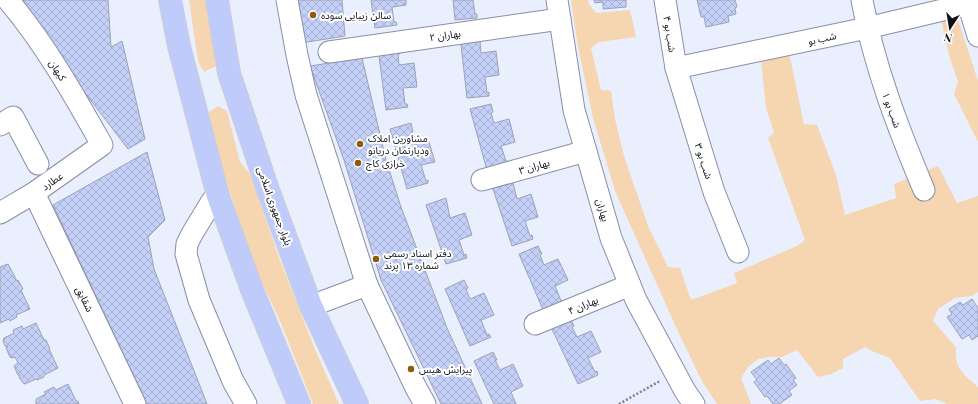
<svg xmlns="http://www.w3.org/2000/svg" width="978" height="404" font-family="'Playfair Display','Noto Sans Arabic',serif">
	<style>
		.green { fill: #f6d5b1 }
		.building { fill: url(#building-cross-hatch); stroke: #9ba2b8 }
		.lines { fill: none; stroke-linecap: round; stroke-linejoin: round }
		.minor-casing { stroke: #888fa5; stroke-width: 23 }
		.major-casing { stroke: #cfcfd1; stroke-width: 24 }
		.path { stroke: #7e818d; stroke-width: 2.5; stroke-dasharray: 2 2; stroke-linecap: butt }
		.minor { stroke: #fff; stroke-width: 21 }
		.major { stroke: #bfcbfa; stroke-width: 22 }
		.poi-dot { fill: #8f5b0c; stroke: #fff; stroke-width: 1.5 }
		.labels { text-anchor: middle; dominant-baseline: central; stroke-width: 4; stroke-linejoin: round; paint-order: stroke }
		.poi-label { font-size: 10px; fill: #0f1119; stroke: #fff; text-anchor: start }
		.street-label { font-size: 10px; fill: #0f1119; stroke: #fff }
	</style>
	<defs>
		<pattern id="building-cross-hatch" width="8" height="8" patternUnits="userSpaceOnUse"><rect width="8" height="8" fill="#c4d0f7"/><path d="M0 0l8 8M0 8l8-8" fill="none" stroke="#a7b2d3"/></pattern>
	</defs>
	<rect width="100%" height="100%" fill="#eaeffe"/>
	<!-- green -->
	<g class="green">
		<polygon points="189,0 212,0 218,65 204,72 198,61"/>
		<path d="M571 0H588L589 4 596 13 630 10 636 37 599 42 591 48 601 90 611 91 615 119 624 156 648 226 668 267 680 268 691 300 737 283 734 273 797 246 805 240 768 138 774 133 766 108 761 60 789 53 804 124 817 125 836 175 845 215 896 198 894 184 938 166 957 203 978 196V292L972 296 955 298 938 309 933 321 956 347C954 368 963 374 978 387V404H947L936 399 920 401 890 358 872 351 865 347 843 359V368L831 374 818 377 797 350 782 357H770L758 359 748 367 741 378 751 404H717L703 383 681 338 615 191 593 118 578 47Z"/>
		<polygon points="956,14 978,81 978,142 954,94 958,81 950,59 941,20"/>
		<polygon points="218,106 227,111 240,162 250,174 280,260 314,347 339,404 313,404 281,323 255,268 212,138 209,112"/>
	</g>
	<!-- building -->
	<g class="building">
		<polygon points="14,0 108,0 111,47 122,41 145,139 128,149"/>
		<polygon points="286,0 342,0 345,36 295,44"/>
		<polygon points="371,0 406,0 406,5 392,7 394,22 396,22 397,25 375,28"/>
		<polygon points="453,0 473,0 475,14 477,14 477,18 455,20"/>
		<polygon points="594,0 626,0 626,7 603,9 603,2 595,3"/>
		<polygon points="697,0 735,0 737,7 735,8 736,14 728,16 729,22 706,27 704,17 701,17"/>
		<polygon points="480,33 481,42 480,42 481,53 496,51 499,75 485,77 487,93 489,92 489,96 467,98 460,36"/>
		<polygon points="399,45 400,54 398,54 399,65 414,63 417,87 403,88 405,104 407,104 408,107 386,110 378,48"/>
		<polygon points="362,58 386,160 401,207 447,328 482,404 441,404 381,280 344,160 310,66"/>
		<polygon points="491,104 493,112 491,113 494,123 509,119 515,142 501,146 506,161 508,161 509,164 487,170 470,109"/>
		<polygon points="411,123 413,132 411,132 414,143 428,139 435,162 421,165 426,181 428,180 428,183 407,189 390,129"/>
		<polygon points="147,152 165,220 148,237 154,269 207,404 147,404 53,205"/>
		<polygon points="512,179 517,199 531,194 538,217 525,221 530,236 532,235 533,239 512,246 492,186"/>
		<polygon points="446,198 450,218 465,213 472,235 459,240 464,255 466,254 467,258 446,264 426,205"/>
		<polygon points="538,246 542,254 540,255 544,265 558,259 568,280 555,286 561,301 563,300 564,303 544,312 519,254"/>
		<polygon points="8,264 17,281 18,280 23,289 21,290 30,309 16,315 17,317 10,321 9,319 0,323 0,267"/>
		<polygon points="464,280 468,288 466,289 470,299 484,293 494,315 481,320 487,335 489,334 491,337 470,346 445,289"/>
		<polygon points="972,299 978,308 978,336 972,340 969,335 962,339 947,317 952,314 949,309 960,302 963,305"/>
		<polygon points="570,318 574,326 572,327 577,337 591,331 601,352 588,358 595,372 597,371 598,375 578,384 551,327"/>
		<polygon points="36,323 44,340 46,340 50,349 49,349 58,368 44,375 44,377 37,380 36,379 25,384 23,383 19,377 20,375 18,375 14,366 18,363 15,357 12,358 10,357 6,348 8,347 5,346 3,341 4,338 14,333 13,330 22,326 23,329"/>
		<polygon points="493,352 497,360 495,360 500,370 513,364 523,386 511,392 516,404 494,404 474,361"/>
		<polygon points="779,358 784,365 786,364 796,378 793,380 797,385 789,391 792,395 779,404 773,404 767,396 765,397 754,382 757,380 751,372 768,360 771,364"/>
		<polygon points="68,384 76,401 78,401 79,404 36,404 36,399 46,394 44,392 54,387 56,390"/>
	</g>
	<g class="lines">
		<defs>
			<g id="minor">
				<polyline points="287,0 297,55 306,95 367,285 416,388 425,404"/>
				<polyline points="557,0 574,110 611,238 636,300 685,391 694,404"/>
				<polyline points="665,0 676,68 714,192 738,252"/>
				<path d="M862 0C874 66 898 128 924 190"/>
				<polyline points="967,0 978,36"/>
				<polyline points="329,52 560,19"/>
				<polyline points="676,68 867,28 968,4"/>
				<polyline points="0,125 13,117 38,164"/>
				<polyline points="482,180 586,151"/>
				<polyline points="34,193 135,404"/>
				<polyline points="218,196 212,201 192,234 187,244 186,254 199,300 233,381 246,404"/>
				<path d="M0 213 34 193 102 145C74 95 45 44 8 0"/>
				<polyline points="311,306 367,285"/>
				<polyline points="535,324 630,285"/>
			</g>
			<g id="major">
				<polyline points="170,0 179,46 218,196 252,290 299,404"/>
				<polyline points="217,0 229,73 267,187 311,306 357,404"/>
			</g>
		</defs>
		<!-- minor casing -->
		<use href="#minor" class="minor-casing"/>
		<!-- major casing -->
		<use href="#major" class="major-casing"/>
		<!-- path -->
		<polyline class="path" points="619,404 660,381"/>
		<!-- minor -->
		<use href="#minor" class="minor"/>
		<!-- major -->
		<use href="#major" class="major"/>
	</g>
	<!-- markers -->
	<g class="poi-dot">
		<circle cx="313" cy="15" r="4"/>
		<circle cx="360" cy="144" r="4"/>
		<circle cx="358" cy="163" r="4"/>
		<circle cx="376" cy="259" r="4"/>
		<circle cx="411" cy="369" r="4"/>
	</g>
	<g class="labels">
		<!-- poi labels -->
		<g class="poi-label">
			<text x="321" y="15">سالن زیبایی سوده</text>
			<text x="368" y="138">مشاورین املاک<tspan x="368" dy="12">ودپارتمان دریانو</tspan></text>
			<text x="366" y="163">خرازی کاج</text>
			<text x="384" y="253">دفتر اسناد رسمی<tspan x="384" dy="12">شماره ۱۳ پرند</tspan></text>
			<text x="419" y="369">پیرایش هیس</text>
		</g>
		<!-- street labels -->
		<g class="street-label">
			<text transform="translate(670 34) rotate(81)">شب بو ۴</text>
			<text transform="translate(445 35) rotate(-8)">بهاران ۲</text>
			<text transform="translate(822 38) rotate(-12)">شب بو</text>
			<text transform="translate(58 70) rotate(57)">کیهان</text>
			<text transform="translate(892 110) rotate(70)">شب بو ۱</text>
			<text transform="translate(704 161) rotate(72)">شب بو ۳</text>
			<text transform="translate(534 166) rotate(-16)">بهاران ۳</text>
			<text transform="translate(52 181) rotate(-35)">عطارد</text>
			<text transform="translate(275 206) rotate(70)">بلوار جمهوری اسلامی</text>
			<text transform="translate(603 210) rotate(74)">بهاران</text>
			<text transform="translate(85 299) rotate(64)">شقایق</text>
			<text transform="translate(583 305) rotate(-23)">بهاران ۴</text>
		</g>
	</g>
	<!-- north arrow -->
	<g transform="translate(950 28) rotate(192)" stroke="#ffffff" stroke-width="3" paint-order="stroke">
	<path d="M0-3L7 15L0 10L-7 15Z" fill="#0f1119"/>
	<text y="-6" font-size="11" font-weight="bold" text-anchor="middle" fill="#0f1119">N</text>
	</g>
</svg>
